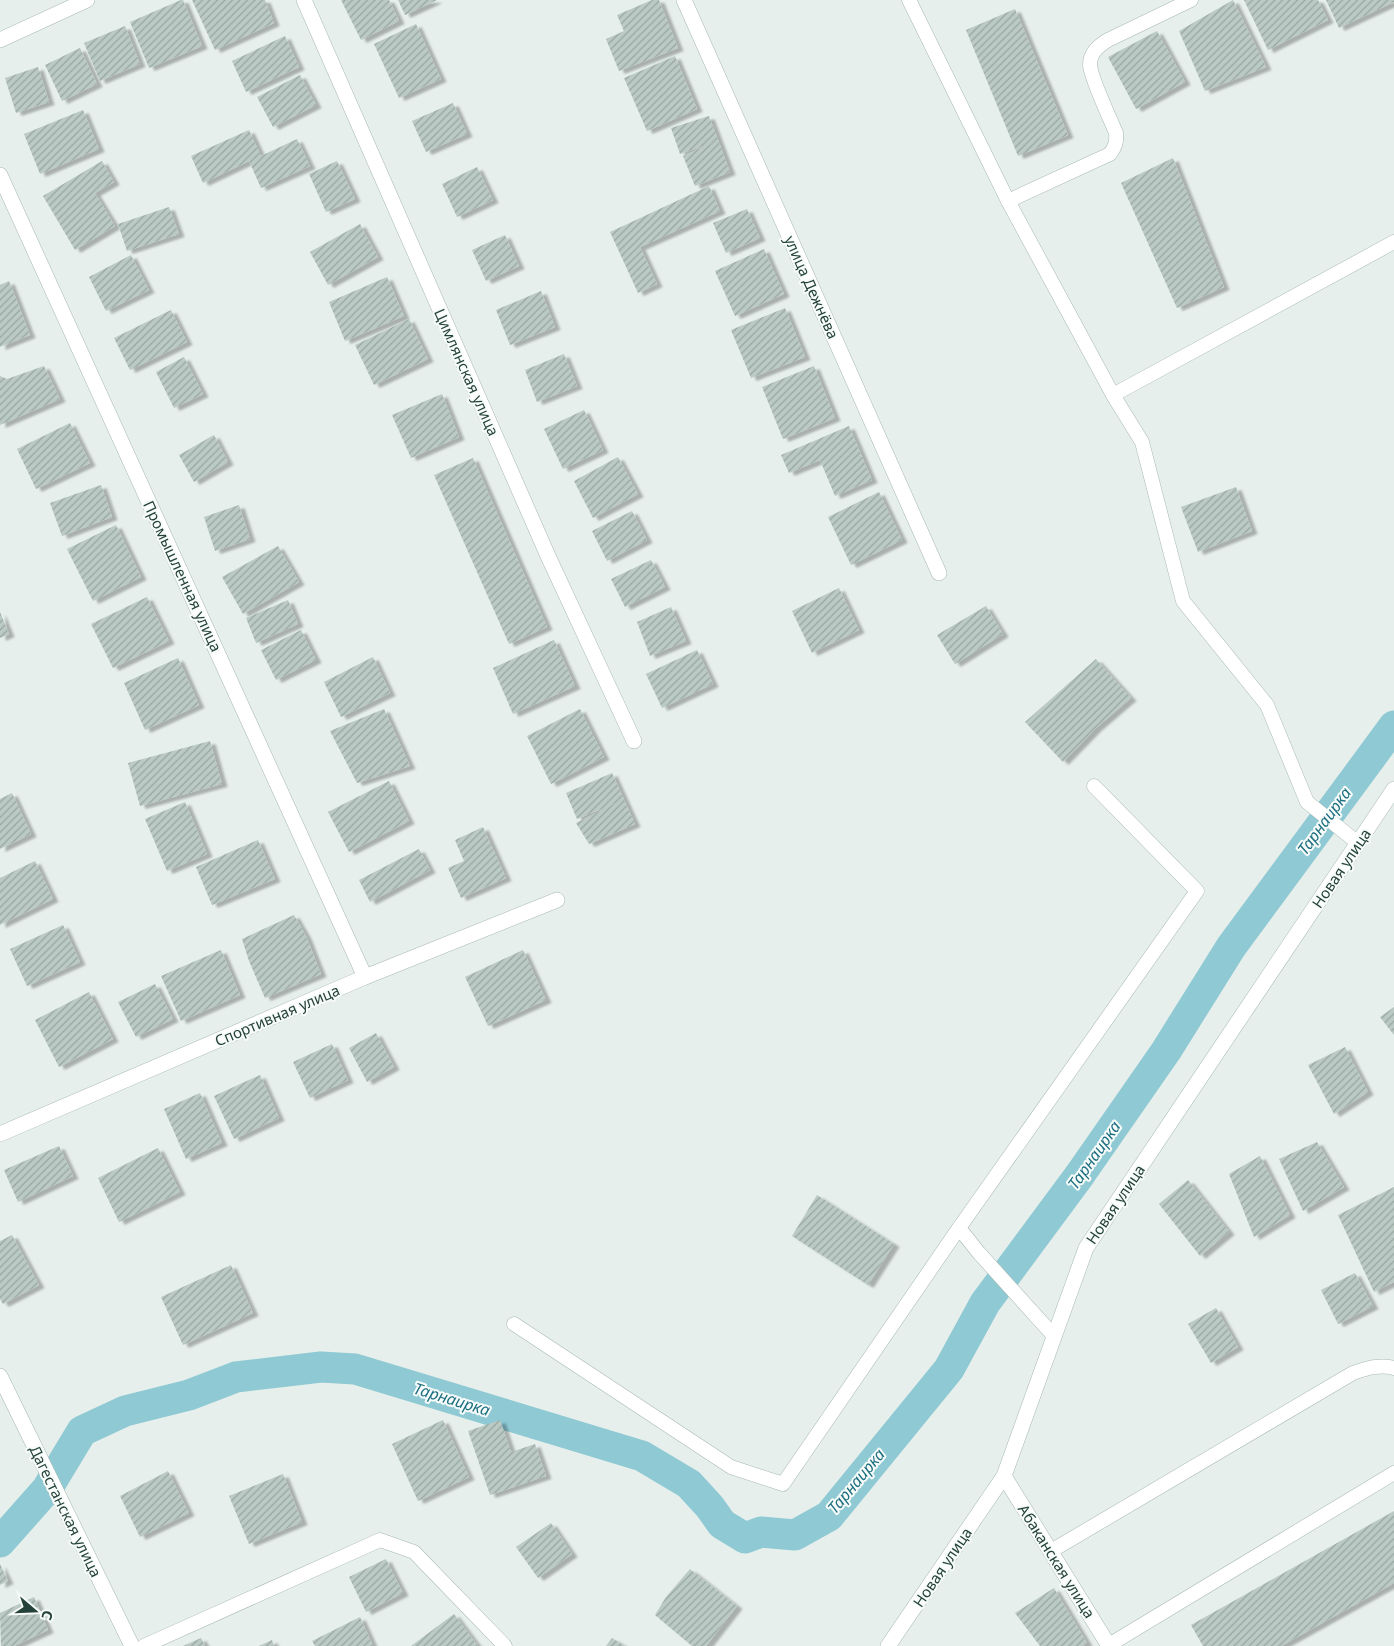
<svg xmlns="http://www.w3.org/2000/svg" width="1394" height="1646" font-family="'Noto Sans',sans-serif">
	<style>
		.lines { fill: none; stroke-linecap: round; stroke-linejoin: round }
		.canal { stroke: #8ec9d4; stroke-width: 31 }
		.building { fill: url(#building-hatch); filter: url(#shadow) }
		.service-casing { stroke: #a8b8b2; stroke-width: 15 }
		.minor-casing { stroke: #a8b8b2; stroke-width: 16 }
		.service { stroke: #fff; stroke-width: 14 }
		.minor { stroke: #fff; stroke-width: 15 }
		.labels { text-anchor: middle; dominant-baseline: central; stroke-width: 4; stroke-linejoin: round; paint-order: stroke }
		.street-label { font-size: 15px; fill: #24423a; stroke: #f7fbf9 }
		.water-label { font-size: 16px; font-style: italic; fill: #1c6f80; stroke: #f7fbf9 }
	</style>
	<defs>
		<pattern id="building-hatch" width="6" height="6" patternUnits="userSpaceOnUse" patternTransform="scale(1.25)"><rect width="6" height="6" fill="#bbcac4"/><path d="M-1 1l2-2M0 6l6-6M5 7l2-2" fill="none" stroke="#98a6a0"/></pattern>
		<filter id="shadow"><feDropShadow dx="5.5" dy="3" stdDeviation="1" flood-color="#0004"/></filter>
	</defs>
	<rect width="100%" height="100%" fill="#e6efeb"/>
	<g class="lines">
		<!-- canal -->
		<polyline class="canal" points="0,1542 47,1489 82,1431 125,1411 189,1395 236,1377 321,1367 355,1369 642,1456 689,1484 710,1507 722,1524 745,1538 761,1532 795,1535 829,1516 949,1369 985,1303 1079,1176 1166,1051 1231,947 1394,726"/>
	</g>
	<!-- building -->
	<g class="building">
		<polygon points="181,0 183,0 202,46 149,68 130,22"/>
		<polygon points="192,0 265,0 274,23 215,50"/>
		<polygon points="341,0 389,0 399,21 361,40"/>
		<polygon points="398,0 437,0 405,15"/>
		<polygon points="652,0 659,0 678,48 619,71 606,39 624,31 617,15"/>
		<polygon points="1233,0 1266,67 1205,91 1179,31"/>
		<polygon points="1244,0 1318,0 1328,20 1268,50"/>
		<polygon points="1326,0 1394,0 1394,2 1339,28"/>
		<polygon points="1015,9 1068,135 1018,156 966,30"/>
		<polygon points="416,24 441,79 399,98 374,44"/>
		<polygon points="125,26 140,64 100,81 84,43"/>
		<polygon points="1157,31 1185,82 1136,109 1108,57"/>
		<polygon points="285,36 299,67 246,92 232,61"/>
		<polygon points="80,48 97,84 62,101 45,65"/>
		<polygon points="675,56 697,109 647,131 624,78"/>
		<polygon points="38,67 49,102 16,113 5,78"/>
		<polygon points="300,75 316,105 273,127 257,97"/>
		<polygon points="453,103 467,134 426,152 412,121"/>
		<polygon points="83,110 99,149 40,174 24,134"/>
		<polygon points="709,116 730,172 695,186 683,156 715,142 680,154 671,128"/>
		<polygon points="249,130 261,156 297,139 310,166 261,188 249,161 203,183 191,156"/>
		<polygon points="1173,158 1224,287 1177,308 1121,183"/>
		<polygon points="102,161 114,182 95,193 115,226 75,250 43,196"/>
		<polygon points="337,161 355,199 326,212 309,174"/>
		<polygon points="477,167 493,200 457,217 442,184"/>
		<polygon points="709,186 720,211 640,247 657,284 638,293 610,232"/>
		<polygon points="169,207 179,234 127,251 118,224"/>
		<polygon points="747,209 760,238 726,253 713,223"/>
		<polygon points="360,224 378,257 328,285 310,252"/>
		<polygon points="505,235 519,266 486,281 472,250"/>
		<polygon points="764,249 784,294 735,316 715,271"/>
		<polygon points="131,255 149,290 106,311 89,277"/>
		<polygon points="387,277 404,316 345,341 329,302"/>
		<polygon points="9,281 30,335 0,347 0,285"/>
		<polygon points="541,291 555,327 510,345 496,310"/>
		<polygon points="785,308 805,357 751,378 731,330"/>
		<polygon points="171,310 187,342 130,370 114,338"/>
		<polygon points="409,319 428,359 374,385 355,345"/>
		<polygon points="564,354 577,386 537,402 525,370"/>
		<polygon points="184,357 203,394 174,408 156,372"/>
		<polygon points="44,366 60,399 0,425 0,376 7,379"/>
		<polygon points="814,366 835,418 783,439 762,387"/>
		<polygon points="442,394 459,437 411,458 392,415"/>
		<polygon points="584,410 603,450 563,469 544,429"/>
		<polygon points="70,423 90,463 36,489 17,449"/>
		<polygon points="849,426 872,480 835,496 820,460 789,473 781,455"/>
		<polygon points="214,435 228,462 194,482 179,455"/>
		<polygon points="618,457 638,494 593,518 574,481"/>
		<polygon points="473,458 547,627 509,644 434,475"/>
		<polygon points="101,485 112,517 62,536 50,503"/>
		<polygon points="1236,487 1252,531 1198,552 1181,507"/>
		<polygon points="879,492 902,540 851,565 828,517"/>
		<polygon points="239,505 250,539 215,551 204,517"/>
		<polygon points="632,511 647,540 607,561 592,531"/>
		<polygon points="116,525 141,577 93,601 67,549"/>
		<polygon points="278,546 299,582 243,614 222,577"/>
		<polygon points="651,560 665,587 625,607 611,579"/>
		<polygon points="839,588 859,630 812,653 792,611"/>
		<polygon points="147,597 169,641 113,668 91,624"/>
		<polygon points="288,600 298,624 256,643 246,618"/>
		<polygon points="986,606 1003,634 955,664 937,635"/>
		<polygon points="671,607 686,641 650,656 637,622"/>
		<polygon points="0,612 9,634 0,638"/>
		<polygon points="301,630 316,660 276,680 261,650"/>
		<polygon points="554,640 575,686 513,714 493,668"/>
		<polygon points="697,650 713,684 662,708 646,674"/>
		<polygon points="373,657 390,693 341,717 324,682"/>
		<polygon points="178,658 199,705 145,730 124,683"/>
		<polygon points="1096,659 1131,698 1096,728 1063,762 1025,722"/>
		<polygon points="384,709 410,766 357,783 330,731"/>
		<polygon points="580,709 604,757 551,784 527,736"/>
		<polygon points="210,741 222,784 140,806 128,763"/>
		<polygon points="612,773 635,824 589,844 576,823 618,802 577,819 566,793"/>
		<polygon points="389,781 409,821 349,852 328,812"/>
		<polygon points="12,793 31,834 0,849 0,799"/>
		<polygon points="185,802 207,854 167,871 145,819"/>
		<polygon points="483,827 506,878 461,898 448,868 464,861 455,840"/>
		<polygon points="258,840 275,879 212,905 196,867"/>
		<polygon points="419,849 430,870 370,902 359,880"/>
		<polygon points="35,861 53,899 0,925 0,878"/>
		<polygon points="294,915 306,936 321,974 265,998 249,961 242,939"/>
		<polygon points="63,925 80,962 27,986 10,949"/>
		<polygon points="221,950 240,995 181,1021 161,976"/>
		<polygon points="523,950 546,1000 488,1026 465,977"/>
		<polygon points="155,984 173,1019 136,1037 118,1002"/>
		<polygon points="89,992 113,1039 59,1067 35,1020"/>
		<polygon points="1394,1007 1394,1035 1380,1017"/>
		<polygon points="376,1033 394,1067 367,1082 349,1048"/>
		<polygon points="332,1044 348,1080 310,1098 293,1062"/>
		<polygon points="1345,1047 1368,1092 1334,1114 1308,1065"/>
		<polygon points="260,1075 279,1118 234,1139 214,1096"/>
		<polygon points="200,1093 222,1143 186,1159 164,1109"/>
		<polygon points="1317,1142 1344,1187 1303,1211 1279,1159"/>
		<polygon points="59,1146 73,1176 18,1202 4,1170"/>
		<polygon points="158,1148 180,1192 119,1222 98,1178"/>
		<polygon points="1260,1156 1290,1215 1254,1237 1229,1174"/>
		<polygon points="1188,1180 1229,1232 1200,1256 1159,1204"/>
		<polygon points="1394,1187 1394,1282 1374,1292 1338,1215"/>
		<polygon points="817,1195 894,1244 868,1285 792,1236"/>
		<polygon points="12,1235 39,1285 3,1304 0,1299 0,1241"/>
		<polygon points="231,1265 253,1313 183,1345 161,1297"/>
		<polygon points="1355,1273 1373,1306 1338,1324 1321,1290"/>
		<polygon points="1216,1308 1238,1347 1211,1363 1188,1324"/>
		<polygon points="443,1420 469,1477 418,1501 392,1444"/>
		<polygon points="500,1420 511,1452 535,1444 546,1476 490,1495 468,1431"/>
		<polygon points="168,1471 189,1513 140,1537 120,1496"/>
		<polygon points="283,1474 302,1522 249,1544 229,1496"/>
		<polygon points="1394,1511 1394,1583 1281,1646 1203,1646 1191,1625"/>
		<polygon points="551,1523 572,1554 538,1578 516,1547"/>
		<polygon points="386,1559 403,1593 366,1612 349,1577"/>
		<polygon points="0,1564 8,1581 0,1585"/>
		<polygon points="690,1569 737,1606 706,1646 692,1646 655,1615 666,1597"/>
		<polygon points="1054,1588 1087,1643 1082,1646 1040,1646 1015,1613"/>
		<polygon points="34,1597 48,1630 14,1646 1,1646 0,1613"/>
		<polygon points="454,1614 478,1646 411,1646"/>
		<polygon points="360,1617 373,1646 315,1646 312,1641"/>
		<polygon points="201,1638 205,1646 183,1646"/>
		<polygon points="612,1638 625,1646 606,1646"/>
		<polygon points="272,1640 274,1646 259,1646"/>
	</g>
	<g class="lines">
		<defs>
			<g id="service">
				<polyline points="909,0 1008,201 1113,395 1142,442 1183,601 1267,705 1307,802 1358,843"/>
				<path d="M1008 201 1110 154C1115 147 1117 142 1116 133 1110 118 1091 79 1090 65 1090 53 1098 46 1108 40L1191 0"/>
				<polyline points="1113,395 1394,242"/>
				<polyline points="514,1324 731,1467 783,1484 959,1228"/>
				<polyline points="1054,1336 979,1253 959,1228 1197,891 1094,786"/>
				<path d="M1051 1551 1353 1373C1367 1368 1380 1364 1394 1368"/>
				<polyline points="1109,1645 1394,1473"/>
				<polyline points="144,1646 380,1540 414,1552 505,1646"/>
			</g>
			<g id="minor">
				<polyline points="304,0 548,556 634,741"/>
				<polyline points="684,0 939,573"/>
				<polyline points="0,40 87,0"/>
				<polyline points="0,175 365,977"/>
				<polyline points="0,1134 365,977 557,900"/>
				<polyline points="0,1376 132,1646"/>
				<polyline points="1004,1476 1109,1646"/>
				<polyline points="888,1646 1004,1476 1086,1248 1394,789"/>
			</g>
		</defs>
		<!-- service casing -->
		<use href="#service" class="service-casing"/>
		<!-- minor casing -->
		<use href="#minor" class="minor-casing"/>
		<!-- service -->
		<use href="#service" class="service"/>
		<!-- minor -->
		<use href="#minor" class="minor"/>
	</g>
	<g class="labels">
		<!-- street labels -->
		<g class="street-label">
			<text transform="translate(812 287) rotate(66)">улица Дежнёва</text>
			<text transform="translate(467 372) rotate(66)">Цимлянская улица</text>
			<text transform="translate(183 576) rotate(65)">Промышленная улица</text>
			<text transform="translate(1341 868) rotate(-56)">Новая улица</text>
			<text transform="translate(277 1015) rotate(-23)">Спортивная улица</text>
			<text transform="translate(1115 1204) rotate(-56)">Новая улица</text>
			<text transform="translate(66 1511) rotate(64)">Дагестанская улица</text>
			<text transform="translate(1057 1561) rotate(58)">Абаканская улица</text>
			<text transform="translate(942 1567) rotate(-56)">Новая улица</text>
		</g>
		<!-- water labels -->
		<g class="water-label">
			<text transform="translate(1324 821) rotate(-54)">Тарнаирка</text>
			<text transform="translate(1094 1155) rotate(-55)">Тарнаирка</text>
			<text transform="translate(452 1399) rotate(17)">Тарнаирка</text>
			<text transform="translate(856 1481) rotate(-50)">Тарнаирка</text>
		</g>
	</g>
	<!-- north arrow -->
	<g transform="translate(35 1611) rotate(109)" stroke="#f7fbf9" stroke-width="4" paint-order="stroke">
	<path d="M0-4L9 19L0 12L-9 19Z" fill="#24423a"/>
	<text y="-8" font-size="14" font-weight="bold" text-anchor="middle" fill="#24423a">С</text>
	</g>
</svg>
